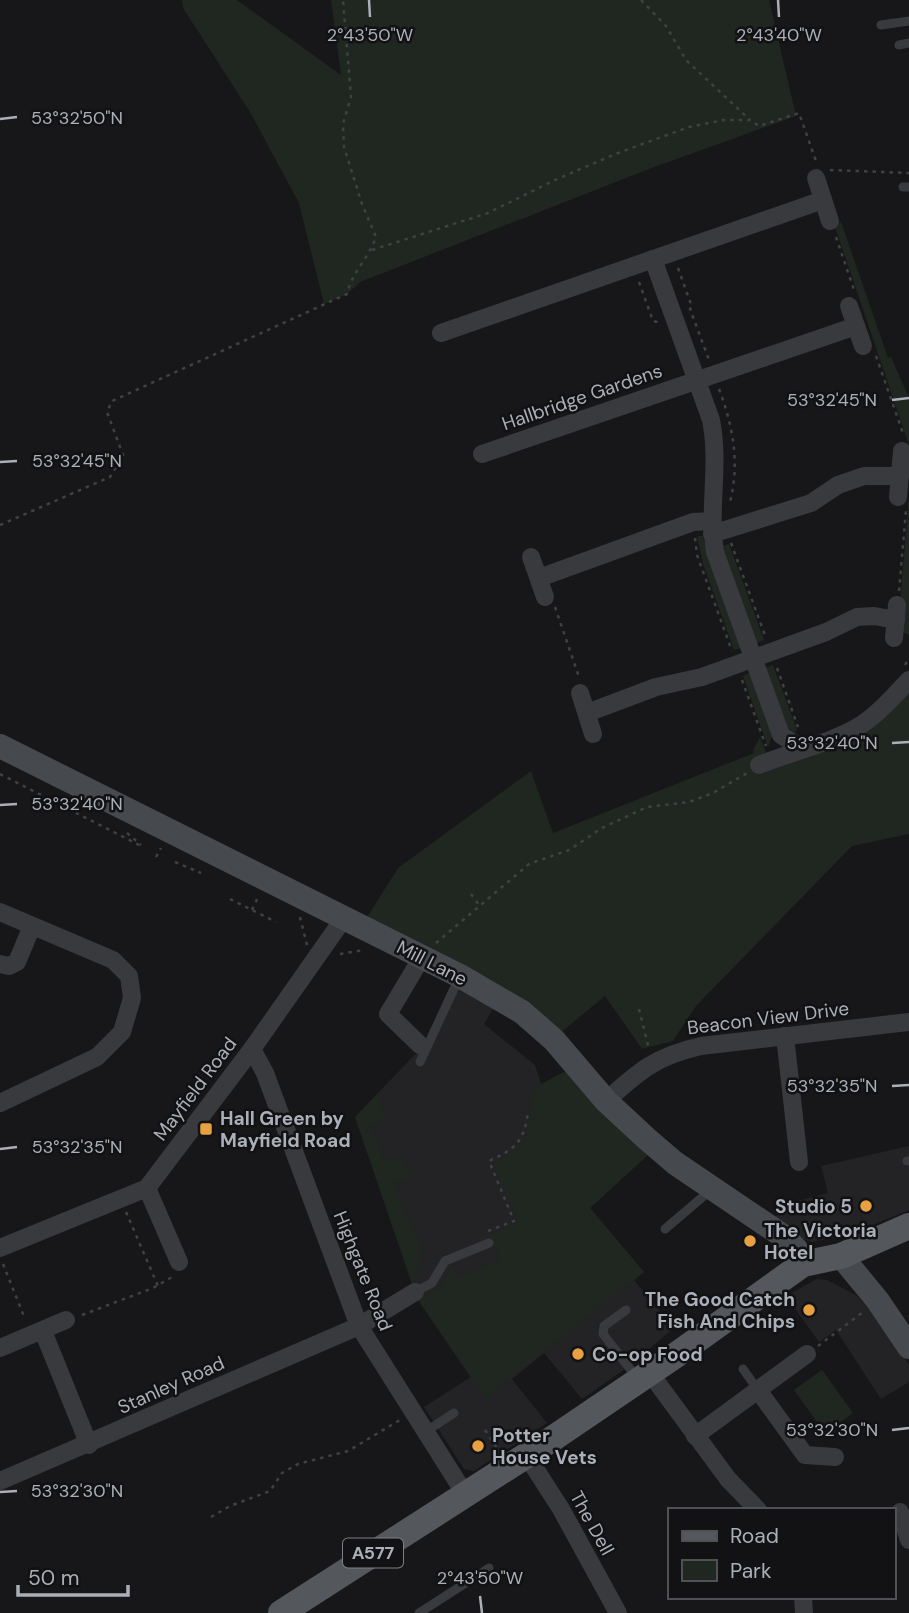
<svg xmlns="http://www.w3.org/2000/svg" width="909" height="1613" font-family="'DM Sans',sans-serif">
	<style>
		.built { fill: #232326 }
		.green { fill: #1f2720 }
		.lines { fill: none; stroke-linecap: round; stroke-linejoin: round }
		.path { stroke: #3e4145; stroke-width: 2.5; stroke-dasharray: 3.5 5; stroke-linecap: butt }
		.lane { stroke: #383a3e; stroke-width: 9 }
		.street { stroke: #383a3e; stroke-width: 18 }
		.secondary { stroke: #46494d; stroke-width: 24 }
		.primary { stroke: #54575c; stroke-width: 26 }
		.ticks { fill: none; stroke: #aaafb8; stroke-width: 2.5 }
		.poi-dot { fill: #e7a141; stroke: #121214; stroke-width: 2.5 }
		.labels { text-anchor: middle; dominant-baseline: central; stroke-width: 5; stroke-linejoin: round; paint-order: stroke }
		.shield { fill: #121214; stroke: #7c8087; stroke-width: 2 }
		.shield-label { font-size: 18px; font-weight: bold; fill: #aaafb8 }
		.street-label { font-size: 19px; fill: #aaafb8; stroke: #121214 }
		.poi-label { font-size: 19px; font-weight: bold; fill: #aaafb8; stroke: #121214; text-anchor: start }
		.ticks-label { font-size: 18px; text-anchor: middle; fill: #aaafb8; stroke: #121214; stroke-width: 5; stroke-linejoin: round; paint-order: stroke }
	</style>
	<rect width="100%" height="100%" fill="#171719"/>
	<!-- built -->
	<g class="built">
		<polygon points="452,985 496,1004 484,1024 535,1065 541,1084 570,1069 649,1154 590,1208 644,1272 634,1280 674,1328 625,1369 582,1399 544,1353 512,1379 547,1423 474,1471 464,1469 424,1407 471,1377 418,1300 355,1117 423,1046"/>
		<polygon points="909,1146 909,1210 848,1235 812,1242 801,1238 773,1219 790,1203 828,1193 821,1166"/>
		<polygon points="817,1279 827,1280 856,1295 883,1324 909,1365 909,1382 881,1399 836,1330 819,1342 786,1296"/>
	</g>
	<!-- green -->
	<g class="green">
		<polygon points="182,0 237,0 341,75 331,0 769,0 796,116 649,169 360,282 347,294 324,304 299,203 250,112 183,8"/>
		<polygon points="841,222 888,358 891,357 909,398 909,445 834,224"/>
		<polygon points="909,497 909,635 899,631 899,615"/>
		<polygon points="697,536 703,536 709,562 741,648 734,650 703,564"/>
		<polygon points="729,544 764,640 757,643 722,546"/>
		<polygon points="773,665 797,730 794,733 787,727 765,668"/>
		<polygon points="750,673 770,730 772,737 768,747 743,676"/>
		<polygon points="909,692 909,834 852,846 696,1006 673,1041 642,1049 605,996 559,1034 364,922 398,868 531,771 553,833 754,753 753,750 760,737 766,752 757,759 762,771"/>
		<path d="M570 1069 649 1154 590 1208 644 1272 485 1398 418 1300 441 1286 451 1267 456 1279 500 1259 489 1234 518 1222 493 1163C531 1144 529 1132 531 1093L541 1084Z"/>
		<polygon points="377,1094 384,1113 381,1122 370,1127 385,1162 402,1155 411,1176 394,1183 422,1251 413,1287 355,1117"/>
		<polygon points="822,1370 853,1413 825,1433 794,1390"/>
	</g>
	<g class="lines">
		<!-- path -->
		<g class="path">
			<polyline points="641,0 666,26 686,60 750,120"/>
			<polyline points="830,170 909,173"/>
			<polyline points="836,237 854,290"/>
			<polyline points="372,250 488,213 557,179 618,153 689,127 724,120 750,120 759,126 799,113 816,161"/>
			<polyline points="678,268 692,307 690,309 709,360"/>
			<polyline points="639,282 653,321 657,322 658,325"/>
			<polyline points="876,356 904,436"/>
			<path d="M719 389C733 426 740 463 730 502"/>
			<path d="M0 525 110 477 123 455 107 412 112 401 347 294C352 272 369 258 376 237L362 204 344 147 343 124 351 97 343 0"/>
			<polyline points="695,538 697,555 732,651"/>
			<polyline points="731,543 766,638"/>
			<polyline points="899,591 906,510"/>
			<polyline points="555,607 579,677"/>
			<polyline points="905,665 909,658"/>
			<polyline points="777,668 798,727"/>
			<polyline points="742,680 766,746"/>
			<polyline points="0,774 143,847"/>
			<polyline points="127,833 141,845"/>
			<polyline points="156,857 161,848"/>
			<polyline points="175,862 201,873"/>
			<polyline points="471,894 479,905"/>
			<polyline points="230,899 276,922"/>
			<polyline points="252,910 258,897"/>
			<polyline points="300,917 307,945"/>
			<polyline points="436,943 529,864 569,850 602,828 647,807 689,802 713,793 747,773"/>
			<polyline points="340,954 364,950"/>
			<polyline points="639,1009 649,1049"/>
			<polyline points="126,1212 158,1286"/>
			<path d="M488 1231 514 1221 489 1161C516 1149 525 1140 528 1111"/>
			<polyline points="3,1264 25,1319"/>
			<polyline points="82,1315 153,1288 172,1277"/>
			<polyline points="818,1346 863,1312"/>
			<polyline points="485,1430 499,1451"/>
			<polyline points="211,1517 230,1506 270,1491 282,1473 298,1464 348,1451 400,1420"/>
		</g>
		<!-- lane -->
		<g class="lane">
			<polyline points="881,25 909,21"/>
			<polyline points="899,45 909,43"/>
			<polyline points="903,187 909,187"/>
			<polyline points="420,1062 459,978"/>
			<polyline points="907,1161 909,1161"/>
			<polyline points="665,1229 712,1189"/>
			<polyline points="415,1292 432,1283 445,1261 489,1243"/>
			<polyline points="626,1310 604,1326 603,1334 638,1379"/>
			<polyline points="743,1369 758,1390"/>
			<polyline points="425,1432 454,1413"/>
			<polyline points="419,1613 489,1568"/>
		</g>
		<!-- street -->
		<g class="street">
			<polyline points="816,178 830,221"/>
			<path d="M653 259 711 420C720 465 708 508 715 552L781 735 801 748"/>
			<polyline points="849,306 863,346"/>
			<polyline points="441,333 823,200"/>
			<polyline points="482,454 856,326"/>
			<polyline points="898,497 902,451"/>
			<polyline points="712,534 811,503 838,485 864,476 900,476"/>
			<polyline points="531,557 545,597"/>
			<polyline points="539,578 693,522 711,521"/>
			<polyline points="894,638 897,605"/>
			<polyline points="580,693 593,734"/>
			<polyline points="587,713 656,687 702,677 826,632 857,617 874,616 896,620"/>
			<path d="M759 765C791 752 832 743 861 725 879 713 894 696 909 680"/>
			<polyline points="0,912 113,960 129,976 132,998 122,1032 97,1057 0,1103"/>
			<polyline points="0,964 9,966 17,962 32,926"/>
			<polyline points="785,1036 799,1162"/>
			<polyline points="420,1045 388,1014 422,957"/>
			<polyline points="252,1049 265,1073 359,1326 465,1494"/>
			<path d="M606 1101C639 1071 656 1056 701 1046L909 1022"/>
			<polyline points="147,1188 179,1262"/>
			<polyline points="0,1248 147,1188 252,1049 344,918"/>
			<polyline points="43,1331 89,1445"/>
			<polyline points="0,1348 66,1320"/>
			<polyline points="650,1373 728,1479 758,1510"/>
			<polyline points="758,1390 805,1455 835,1457"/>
			<polyline points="695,1436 807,1354"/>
			<polyline points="527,1456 561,1509 618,1613"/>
			<polyline points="0,1481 359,1326 415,1292"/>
			<polyline points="900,1512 909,1540"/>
			<polyline points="803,1597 804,1613"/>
		</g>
		<!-- secondary -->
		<g class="secondary">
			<polyline points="0,746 460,976 522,1012 554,1040 606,1101 647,1139 675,1163 783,1236 796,1249 803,1264"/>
			<polyline points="841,1256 878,1301 909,1347"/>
		</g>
		<!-- primary -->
		<polyline class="primary" points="281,1613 555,1437 676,1355 803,1264 841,1256 909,1226"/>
	</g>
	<!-- ticks -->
	<path class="ticks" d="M369 0 370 17M778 0 779 17M0 119 17 117M892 400 909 398M0 462 17 461M892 743 909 742M0 805 17 804M892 1086 909 1085M0 1149 17 1147M892 1430 909 1428M0 1492 17 1491M480 1596 482 1613"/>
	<!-- markers -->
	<g class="poi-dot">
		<rect x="199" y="1122" width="14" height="14" rx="3.5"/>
		<circle cx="866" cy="1206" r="7"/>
		<circle cx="750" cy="1241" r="7"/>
		<circle cx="809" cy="1310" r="7"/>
		<circle cx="578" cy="1354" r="7"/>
		<circle cx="478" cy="1446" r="7"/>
	</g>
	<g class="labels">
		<!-- shield labels -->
		<rect class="shield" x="343" y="1538.5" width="60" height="29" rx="5"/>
		<g class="shield-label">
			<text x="373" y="1553">A577</text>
		</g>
		<!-- street labels -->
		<g class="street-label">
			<text transform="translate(582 397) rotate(-19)">Hallbridge Gardens</text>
			<text transform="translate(432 963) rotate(27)">Mill Lane</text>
			<text transform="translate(768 1018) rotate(-7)">Beacon View Drive</text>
			<text transform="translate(195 1089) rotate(-53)">Mayfield Road</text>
			<text transform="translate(363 1271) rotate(68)">Highgate Road</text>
			<text transform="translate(171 1385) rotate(-24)">Stanley Road</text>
			<text transform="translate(592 1523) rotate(61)">The Dell</text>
		</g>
		<!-- poi labels -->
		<g class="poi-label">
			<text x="220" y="1118">Hall Green by<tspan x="220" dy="22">Mayfield Road</tspan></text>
			<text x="852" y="1206" text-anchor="end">Studio 5</text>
			<text x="764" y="1230">The Victoria<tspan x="764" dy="22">Hotel</tspan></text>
			<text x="795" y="1299" text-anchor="end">The Good Catch<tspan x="795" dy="22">Fish And Chips</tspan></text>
			<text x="592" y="1354">Co-op Food</text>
			<text x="492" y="1435">Potter<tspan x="492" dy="22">House Vets</tspan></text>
		</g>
	</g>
	<g class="ticks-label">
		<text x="370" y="41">2°43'50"W</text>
		<text x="779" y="41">2°43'40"W</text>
		<text x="77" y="124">53°32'50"N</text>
		<text x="832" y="406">53°32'45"N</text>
		<text x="77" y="467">53°32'45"N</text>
		<text x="832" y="749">53°32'40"N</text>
		<text x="77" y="810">53°32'40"N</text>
		<text x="832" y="1092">53°32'35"N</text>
		<text x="77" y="1153">53°32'35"N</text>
		<text x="832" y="1436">53°32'30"N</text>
		<text x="77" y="1497">53°32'30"N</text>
		<text x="480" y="1584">2°43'50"W</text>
	</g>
	<!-- legend -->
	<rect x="668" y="1508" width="228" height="91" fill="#121214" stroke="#4f5156" stroke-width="2"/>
	<rect x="682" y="1531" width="35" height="10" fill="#54575c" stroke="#4f5156" stroke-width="2"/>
	<text x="730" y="1543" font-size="21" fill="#aaafb8">Road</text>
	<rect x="682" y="1560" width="35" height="21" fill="#1f2720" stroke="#4f5156" stroke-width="2"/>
	<text x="730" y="1578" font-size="21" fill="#aaafb8">Park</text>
	<!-- scale -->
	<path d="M18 1585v10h110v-10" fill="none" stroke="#aaafb8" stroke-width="3.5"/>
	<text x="28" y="1585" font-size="21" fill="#aaafb8" stroke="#121214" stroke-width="5" paint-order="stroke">50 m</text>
</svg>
